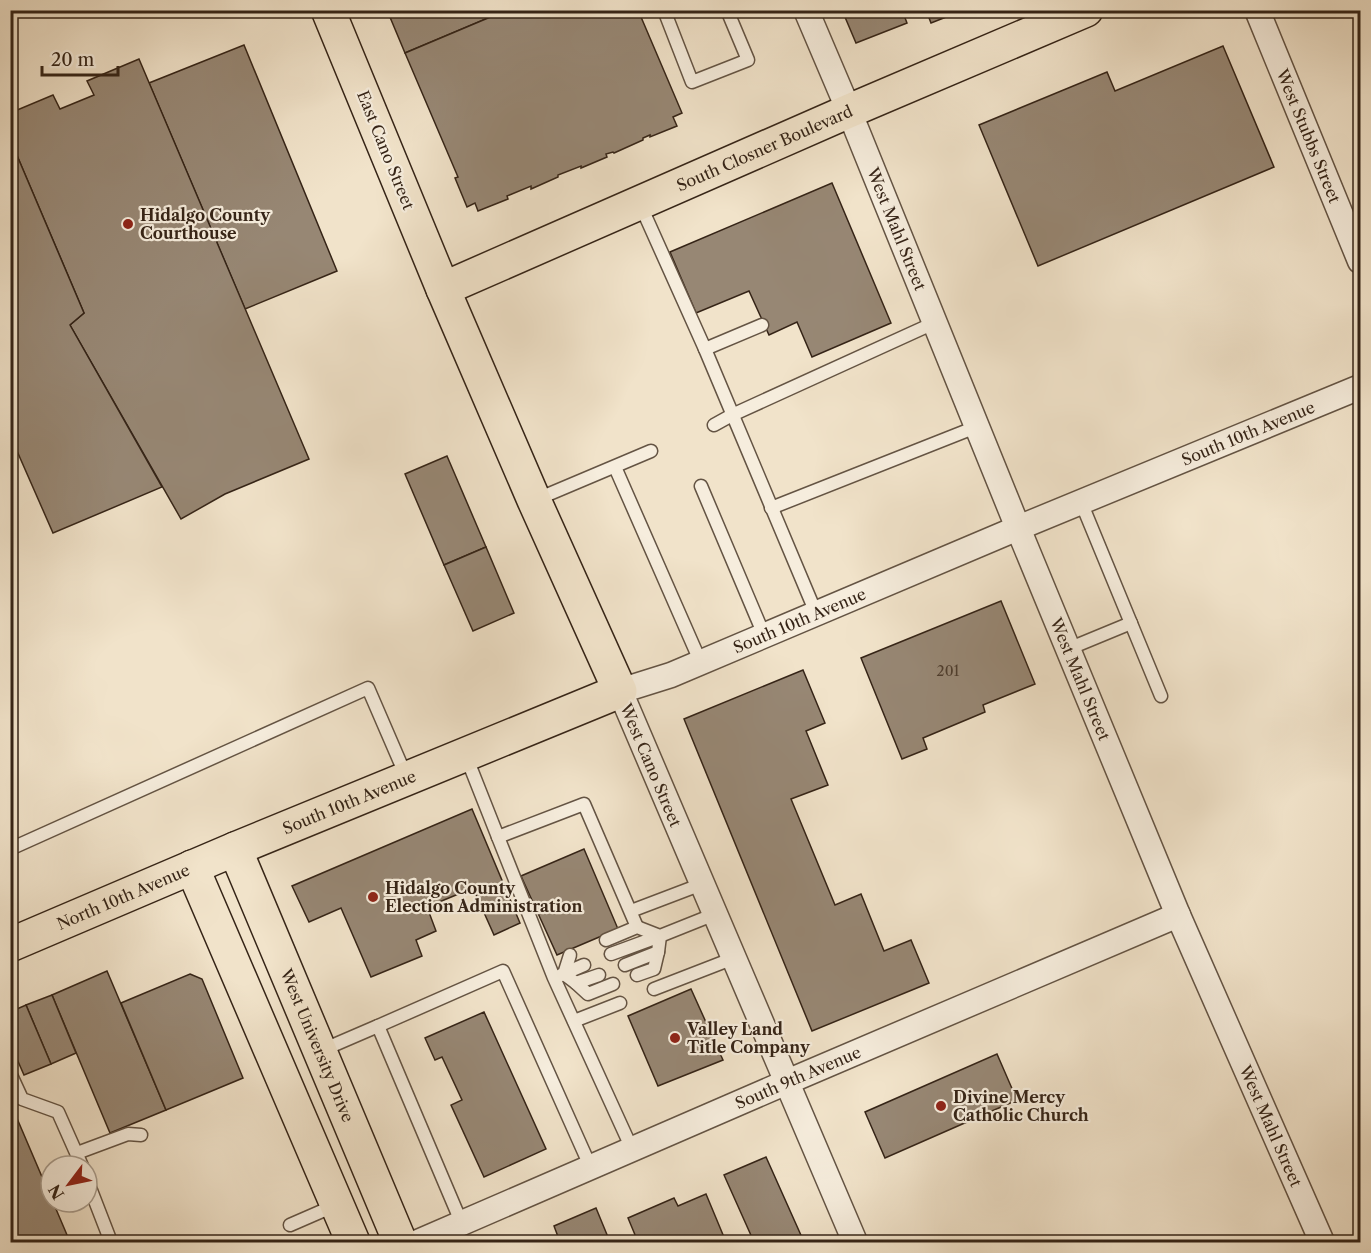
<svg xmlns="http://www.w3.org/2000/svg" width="1371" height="1253" font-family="'Libre Caslon Text',serif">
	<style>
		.building { fill: #978774; stroke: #352417; stroke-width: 1.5 }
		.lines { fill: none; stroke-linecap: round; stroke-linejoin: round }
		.lane-casing { stroke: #645444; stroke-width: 15 }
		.street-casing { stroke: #645444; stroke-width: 27 }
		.primary-casing { stroke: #352417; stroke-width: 36 }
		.lane { stroke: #f6eddd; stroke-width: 12 }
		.street { stroke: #f6eddd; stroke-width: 24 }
		.primary { stroke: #f1e3ca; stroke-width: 33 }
		.poi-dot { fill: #8f2418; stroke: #f6eddd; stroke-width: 2 }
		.labels { text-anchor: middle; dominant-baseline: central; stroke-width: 4.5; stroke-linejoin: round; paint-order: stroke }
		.number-label { font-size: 14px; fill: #4e3d2e }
		.street-label { font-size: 16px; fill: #352417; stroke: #f6eddd }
		.poi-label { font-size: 16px; font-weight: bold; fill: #352417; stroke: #f6eddd; text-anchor: start }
	</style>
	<rect width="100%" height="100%" fill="#f1e3ca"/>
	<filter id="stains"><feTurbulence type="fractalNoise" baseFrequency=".00333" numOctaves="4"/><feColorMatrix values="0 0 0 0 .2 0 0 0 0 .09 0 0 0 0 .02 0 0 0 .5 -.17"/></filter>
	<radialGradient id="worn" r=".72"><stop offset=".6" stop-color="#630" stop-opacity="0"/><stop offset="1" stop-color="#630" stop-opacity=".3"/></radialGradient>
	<!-- building -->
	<g class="building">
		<polygon points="387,10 507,10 405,53"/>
		<polygon points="507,10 638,10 682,113 673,117 677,126 650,137 650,135 643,138 643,140 614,153 613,152 606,154 607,157 581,168 581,166 558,175 558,177 531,189 531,186 507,196 508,199 478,211 475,203 467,207 455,178 458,177 405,53"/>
		<polygon points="842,10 902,10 907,23 856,43"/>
		<polygon points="926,10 964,10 931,23"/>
		<polygon points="244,45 337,271 245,309 149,83"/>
		<polygon points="1223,46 1274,167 1038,266 979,125 1107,72 1115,91"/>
		<polygon points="139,59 309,459 225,494 181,519 70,325 84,313 10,139 10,113 53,95 60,109 94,95 87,81"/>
		<polygon points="10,139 84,313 70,325 162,487 53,533 10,435"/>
		<polygon points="832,183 891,323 812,357 797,322 769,335 749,291 696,313 670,252"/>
		<polygon points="447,456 486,547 444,565 405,474"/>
		<polygon points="486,547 514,613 473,631 444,565"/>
		<polygon points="1001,601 1035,684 983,705 985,712 923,738 927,749 902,759 861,658"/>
		<polygon points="803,670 825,723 806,731 828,785 791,799 835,905 861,894 884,951 911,940 929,983 812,1031 684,719"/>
		<polygon points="472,809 520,923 494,935 473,888 427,907 436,931 416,940 422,956 371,977 341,908 309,922 292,886"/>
		<polygon points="584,849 618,929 557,955 521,876"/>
		<polygon points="107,971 166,1110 110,1133 52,995"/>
		<polygon points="190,974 202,979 243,1078 166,1110 121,1003"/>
		<polygon points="691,989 723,1060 658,1086 628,1016"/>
		<polygon points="52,995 76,1053 51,1064 26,1005"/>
		<polygon points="26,1005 51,1064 24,1075 10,1043 10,1012"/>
		<polygon points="484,1012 546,1149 484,1177 451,1105 462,1100 442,1057 435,1060 425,1038"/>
		<polygon points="997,1054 1017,1100 885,1158 865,1112"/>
		<polygon points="10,1102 51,1198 51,1202 53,1202 70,1242 10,1242"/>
		<polygon points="766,1157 804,1242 754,1242 724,1175"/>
		<polygon points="706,1194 726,1242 638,1242 628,1218 674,1198 678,1206"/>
		<polygon points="596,1208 610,1242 560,1242 554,1226"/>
	</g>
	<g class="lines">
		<defs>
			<g id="lane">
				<polyline points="664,10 692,82 748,60 727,10"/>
				<polyline points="640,204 705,349 816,613"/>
				<polyline points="705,349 762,325"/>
				<polyline points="714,425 732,415 934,323"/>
				<polyline points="615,467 701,663"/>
				<polyline points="701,486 764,635"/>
				<polyline points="535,500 651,451"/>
				<polyline points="1081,502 1161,696"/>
				<polyline points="771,508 976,427"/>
				<polyline points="1068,649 1131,623"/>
				<polyline points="466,756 498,837 584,804 637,927"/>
				<polyline points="498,837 554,978 632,1149"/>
				<polyline points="10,849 368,688 406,776"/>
				<polyline points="631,911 702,884"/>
				<polyline points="606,940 637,927 660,936 715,914"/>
				<polyline points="611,954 660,936 658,952 625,965"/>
				<polyline points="570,955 564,974 576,983 599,975"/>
				<polyline points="561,975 584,965"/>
				<polyline points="637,975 654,969 658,952"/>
				<polyline points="576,983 588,994 613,984"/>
				<polyline points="654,989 734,958"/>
				<polyline points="574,1021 620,1003"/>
				<polyline points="378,1026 503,971 591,1168"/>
				<polyline points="320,1051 378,1026 462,1224"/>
				<polyline points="10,1073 22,1099 58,1112 82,1166"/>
				<polyline points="77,1153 128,1134 141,1135"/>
				<polyline points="87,1180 111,1242"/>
				<polyline points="290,1225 336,1205"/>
			</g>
			<g id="street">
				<path id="s1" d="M806 10 849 111 1018 528 1178 915 1322 1242"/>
				<path id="s2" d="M1257 10 1360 261"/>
				<path id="s3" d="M418 1242 787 1082 1178 915"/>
				<path id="s4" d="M855 1242 620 691 671 675 1018 528 1360 387"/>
			</g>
			<g id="primary">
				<path id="s5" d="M443 289 849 111 1086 10"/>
				<path id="s6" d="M235 849 400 1242"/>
				<polyline points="192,867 353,1242"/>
				<path id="s7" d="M10 945 235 849 620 691 534 500 443 289 328 10"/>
			</g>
		</defs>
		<!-- lane casing -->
		<use href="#lane" class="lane-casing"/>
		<!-- street casing -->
		<use href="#street" class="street-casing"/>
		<!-- primary casing -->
		<use href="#primary" class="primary-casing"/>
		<!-- lane -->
		<use href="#lane" class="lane"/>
		<!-- street -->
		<use href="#street" class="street"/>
		<!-- primary -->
		<use href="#primary" class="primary"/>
	</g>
	<!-- markers -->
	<g class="poi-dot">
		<circle cx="128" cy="224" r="6"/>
		<circle cx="373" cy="897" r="6"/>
		<circle cx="675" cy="1038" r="6"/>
		<circle cx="941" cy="1106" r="6"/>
	</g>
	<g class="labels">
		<!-- number labels -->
		<g class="number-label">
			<text x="948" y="671">201</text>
		</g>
		<!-- street labels -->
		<g class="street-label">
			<text stroke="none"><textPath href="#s2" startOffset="136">West Stubbs Street</textPath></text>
			<text stroke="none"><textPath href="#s5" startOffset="351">South Closner Boulevard</textPath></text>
			<text transform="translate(386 150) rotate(68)">East Cano Street</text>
			<text stroke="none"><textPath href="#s1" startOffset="237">West Mahl Street</textPath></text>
			<text stroke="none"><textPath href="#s4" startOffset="1278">South 10th Avenue</textPath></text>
			<text stroke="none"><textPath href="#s4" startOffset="792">South 10th Avenue</textPath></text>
			<text stroke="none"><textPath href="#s1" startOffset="723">West Mahl Street</textPath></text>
			<text transform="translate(651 765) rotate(67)">West Cano Street</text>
			<text stroke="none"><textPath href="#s7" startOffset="368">South 10th Avenue</textPath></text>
			<text stroke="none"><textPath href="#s7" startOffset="123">North 10th Avenue</textPath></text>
			<text stroke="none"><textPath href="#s6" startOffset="213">West University Drive</textPath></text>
			<text stroke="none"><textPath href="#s3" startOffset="414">South 9th Avenue</textPath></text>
			<text stroke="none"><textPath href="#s1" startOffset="1209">West Mahl Street</textPath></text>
		</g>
		<!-- poi labels -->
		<g class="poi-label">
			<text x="140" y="215">Hidalgo County<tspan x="140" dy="18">Courthouse</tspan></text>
			<text x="385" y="888">Hidalgo County<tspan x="385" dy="18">Election Administration</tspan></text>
			<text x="687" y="1029">Valley Land<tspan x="687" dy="18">Title Company</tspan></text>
			<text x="953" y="1097">Divine Mercy<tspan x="953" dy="18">Catholic Church</tspan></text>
		</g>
	</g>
	<!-- margin -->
	<rect width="1371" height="1253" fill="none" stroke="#f1e3ca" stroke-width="36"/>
	<rect x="12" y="12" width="1347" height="1229" fill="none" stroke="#352417" stroke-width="3"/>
	<rect x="18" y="18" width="1335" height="1217" fill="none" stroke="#352417" stroke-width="1.5"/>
	<!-- north arrow -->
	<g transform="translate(69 1184) rotate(238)"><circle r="28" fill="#f6eddd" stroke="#a99d8e" stroke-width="1.5"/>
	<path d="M0-4.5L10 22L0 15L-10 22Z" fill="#8f2418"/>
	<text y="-9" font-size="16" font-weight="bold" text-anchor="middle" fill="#352417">N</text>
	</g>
	<!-- scale -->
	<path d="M42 66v9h76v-9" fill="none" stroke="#352417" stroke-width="3"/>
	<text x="51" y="66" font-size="18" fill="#352417" stroke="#f6eddd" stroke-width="4.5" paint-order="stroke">20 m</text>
	<rect width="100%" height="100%" filter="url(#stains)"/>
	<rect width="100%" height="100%" fill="url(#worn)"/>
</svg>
